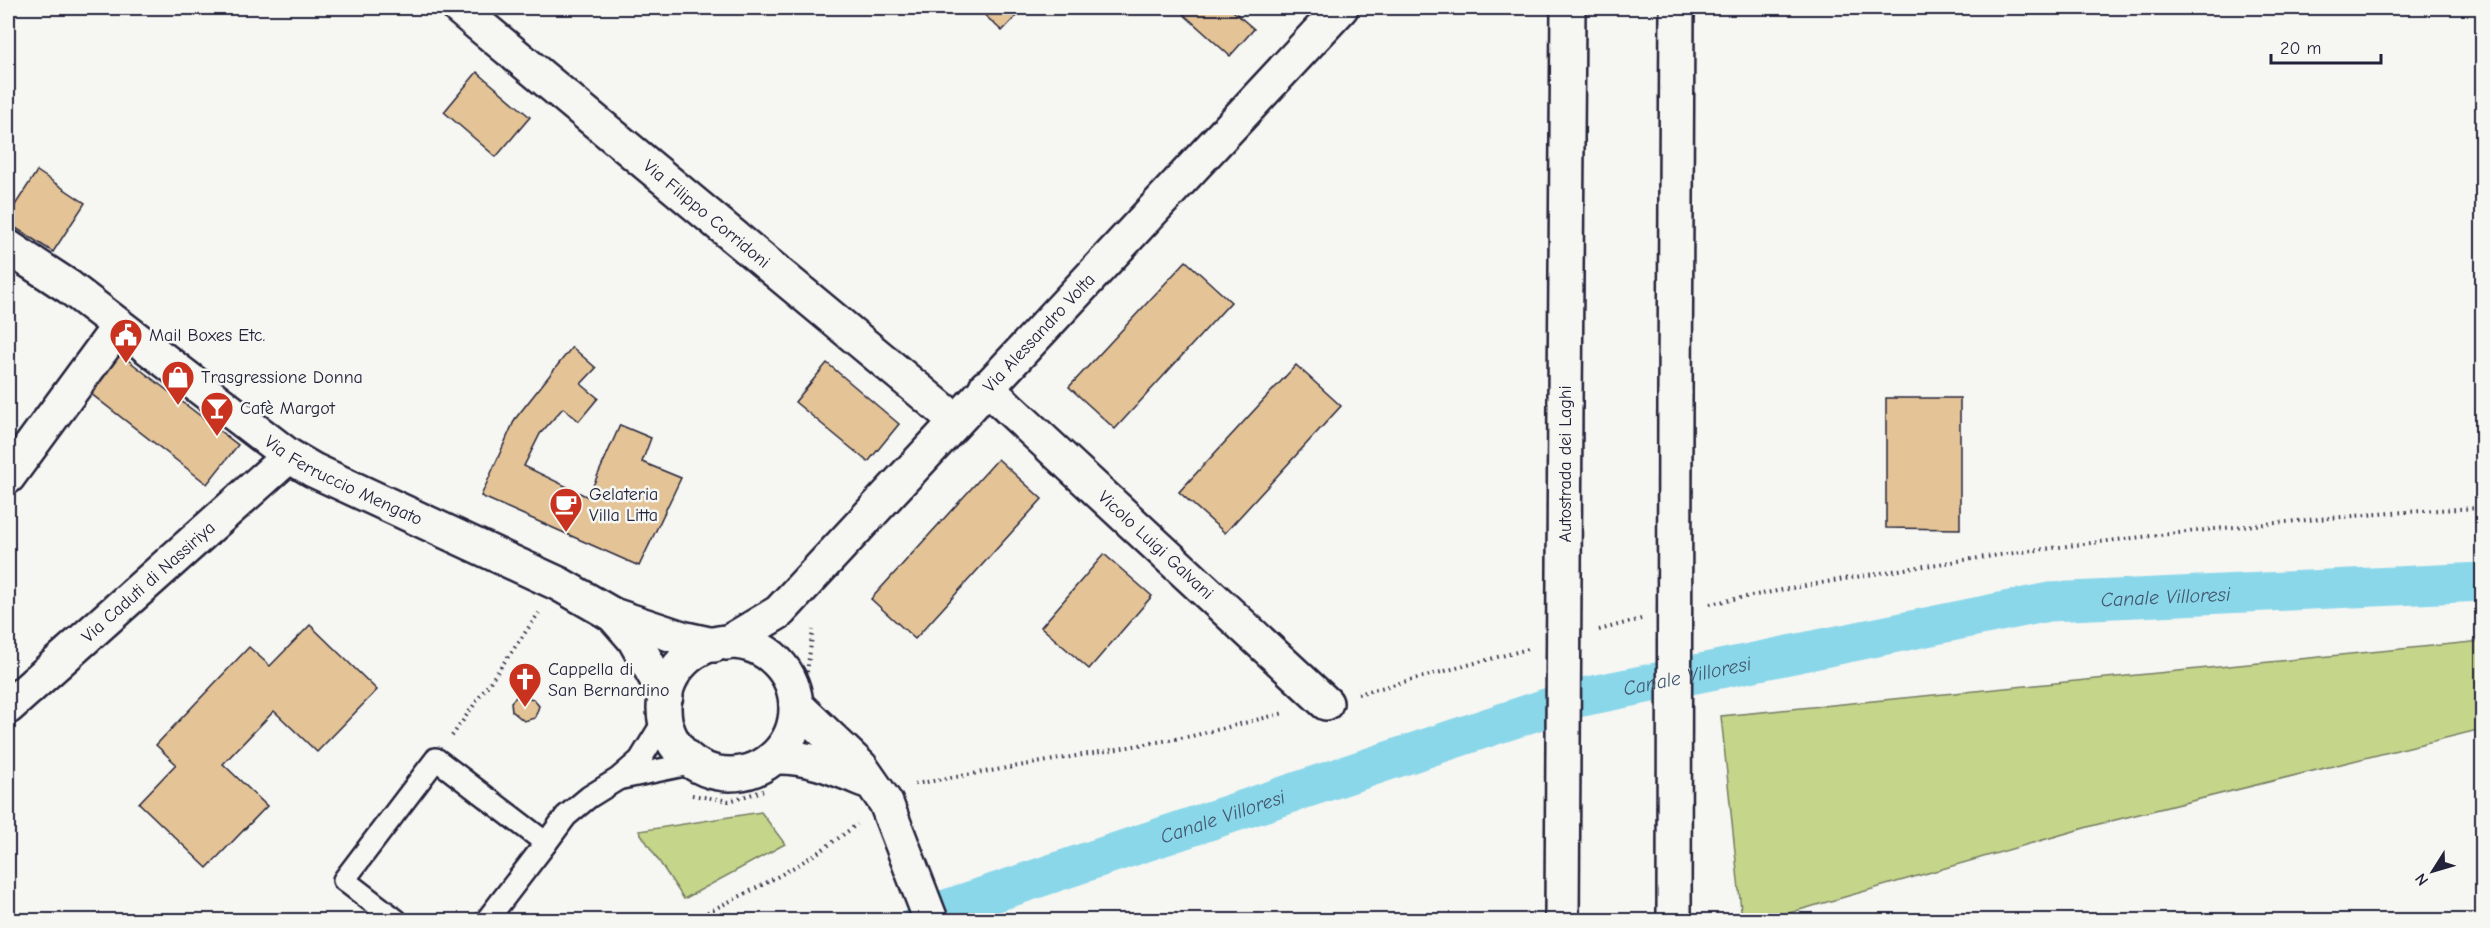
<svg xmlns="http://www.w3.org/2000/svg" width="2490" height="928" font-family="'Comic Neue',sans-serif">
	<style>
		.green { fill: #c5d58a; stroke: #747c62; stroke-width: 1.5 }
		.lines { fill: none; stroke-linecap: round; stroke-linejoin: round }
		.canal { stroke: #8bd7ea; stroke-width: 39 }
		.building { fill: #e4c496; stroke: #22223b; stroke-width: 1.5 }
		.lane-casing { stroke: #22223b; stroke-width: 26 }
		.street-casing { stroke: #22223b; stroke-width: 38 }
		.highway-casing { stroke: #22223b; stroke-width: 38 }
		.path { stroke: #22223b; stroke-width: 4; stroke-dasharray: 1.5 4.5; stroke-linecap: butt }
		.lane { stroke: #f6f6f2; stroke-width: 21 }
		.street { stroke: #f6f6f2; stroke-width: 33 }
		.highway { stroke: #f6f6f2; stroke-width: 33 }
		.highway-bridge-casing { stroke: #22223b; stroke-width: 38; stroke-linecap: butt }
		.highway-bridge { stroke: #f6f6f2; stroke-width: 33 }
		.labels { text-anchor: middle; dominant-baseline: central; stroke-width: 5; stroke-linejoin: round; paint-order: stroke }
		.street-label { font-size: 18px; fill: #22223b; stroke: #f6f6f2 }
		.poi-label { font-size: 18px; fill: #22223b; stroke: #f6f6f2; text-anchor: start }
		.water-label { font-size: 20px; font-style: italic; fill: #425870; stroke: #f6f6f2 }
	</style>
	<rect width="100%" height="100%" fill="#f6f6f2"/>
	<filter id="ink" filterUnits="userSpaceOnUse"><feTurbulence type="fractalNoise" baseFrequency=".0167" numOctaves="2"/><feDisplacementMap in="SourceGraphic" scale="12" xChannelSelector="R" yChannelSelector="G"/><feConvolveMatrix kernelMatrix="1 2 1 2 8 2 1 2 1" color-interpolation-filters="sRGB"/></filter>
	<g filter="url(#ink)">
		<!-- green -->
		<g class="green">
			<polygon points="2482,641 2482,729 2095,825 1775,917 1742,919 1721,716"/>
			<polygon points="761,812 785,844 684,899 639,831"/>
		</g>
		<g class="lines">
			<!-- canal -->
			<path class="canal" id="s1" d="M922 920 946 909 1573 699 2049 602 2482 582"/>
		</g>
		<!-- building -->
		<g class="building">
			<polygon points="977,8 1024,8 1002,31"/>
			<polygon points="1186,8 1237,8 1233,11 1254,29 1230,56 1181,12"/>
			<polygon points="477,72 530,117 496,157 444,112"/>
			<polygon points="37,171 85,203 53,252 8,223 8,216"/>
			<polygon points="1186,261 1231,302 1115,429 1069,387"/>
			<polygon points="572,347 596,368 581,384 598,398 579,421 563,408 540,434 524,466 588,497 620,425 651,438 642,462 681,478 639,566 481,496 515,419"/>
			<polygon points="120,354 238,445 207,484 90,393"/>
			<polygon points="827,363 899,424 868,462 795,402"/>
			<polygon points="1296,365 1341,406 1225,533 1179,492"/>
			<polygon points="1886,398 1960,398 1960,529 1886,528"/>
			<polygon points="998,459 1042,499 915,639 871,599"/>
			<polygon points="1104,554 1152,596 1089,669 1041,627"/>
			<polygon points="310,625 377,690 317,752 274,711 223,764 267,806 207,868 139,803 176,764 156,745 249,647 270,666"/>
			<polygon points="518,695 533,699 539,706 535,718 524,721 512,711 511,702"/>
		</g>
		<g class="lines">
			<defs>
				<g id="lane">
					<polyline points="622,778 694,763"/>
					<polyline points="546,843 566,816 589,797 618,779 640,760 665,719"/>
					<polyline points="396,920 344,880 436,759 546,843 487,920"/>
				</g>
				<g id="street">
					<path id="s2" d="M459 8 955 420"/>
					<path id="s3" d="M8 247 69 287 289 456 313 470 559 584 613 615 682 638 714 645"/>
					<path id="s4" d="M986 387 1326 703"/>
					<polyline points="8,477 119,326"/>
					<polyline points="613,615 634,639 666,696"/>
					<circle cx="730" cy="708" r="66"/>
					<path id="s5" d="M727 643 779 612 1341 8"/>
					<polyline points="796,705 861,767 886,803 931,920"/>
					<path id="s6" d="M8 707 289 456"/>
					<path d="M775 757C808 756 835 768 864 780"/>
				</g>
				<g id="highway">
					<polyline points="1675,394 1677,8"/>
					<polyline points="1565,403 1568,8"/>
				</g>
			</defs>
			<!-- lane casing -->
			<use href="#lane" class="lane-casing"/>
			<!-- street casing -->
			<use href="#street" class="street-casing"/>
			<!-- highway casing -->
			<use href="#highway" class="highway-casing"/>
			<!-- path -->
			<g class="path">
				<path d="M1710 604C1883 569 2058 545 2234 527 2317 519 2399 511 2482 508"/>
				<polyline points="1599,630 1641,619"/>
				<polyline points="807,672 813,630"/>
				<polyline points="1358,694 1528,649"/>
				<polyline points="452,736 539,613"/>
				<polyline points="915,784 1192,736 1284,713"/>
				<polyline points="692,795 729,801 763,791"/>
				<path d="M691 920C750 892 806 865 857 824"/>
			</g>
			<!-- lane -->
			<use href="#lane" class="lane"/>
			<!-- street -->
			<use href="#street" class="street"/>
			<!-- highway -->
			<use href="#highway" class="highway"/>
			<defs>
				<g id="highway-bridge">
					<polyline points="1562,920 1565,403"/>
					<polyline points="1674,920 1675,394"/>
				</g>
			</defs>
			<!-- highway-bridge casing -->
			<use href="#highway-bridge" class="highway-bridge-casing"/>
			<!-- highway-bridge -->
			<use href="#highway-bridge" class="highway-bridge"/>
		</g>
	</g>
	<!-- icons -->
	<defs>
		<symbol id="civic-pin" viewBox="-11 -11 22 30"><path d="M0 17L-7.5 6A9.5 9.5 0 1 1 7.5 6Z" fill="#c8321e" stroke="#f6f6f2"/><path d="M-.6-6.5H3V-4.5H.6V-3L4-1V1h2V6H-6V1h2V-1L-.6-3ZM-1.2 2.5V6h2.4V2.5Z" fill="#fff"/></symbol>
		<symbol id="shop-pin" viewBox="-11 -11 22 30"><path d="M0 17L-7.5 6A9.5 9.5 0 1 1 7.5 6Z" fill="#c8321e" stroke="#f6f6f2"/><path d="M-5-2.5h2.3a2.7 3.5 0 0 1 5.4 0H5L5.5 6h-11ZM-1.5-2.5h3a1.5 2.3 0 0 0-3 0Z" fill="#fff"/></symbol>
		<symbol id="bar-pin" viewBox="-11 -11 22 30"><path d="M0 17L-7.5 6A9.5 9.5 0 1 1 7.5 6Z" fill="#c8321e" stroke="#f6f6f2"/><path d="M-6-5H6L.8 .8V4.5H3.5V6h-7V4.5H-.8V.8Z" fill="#fff"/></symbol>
		<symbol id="cafe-pin" viewBox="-11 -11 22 30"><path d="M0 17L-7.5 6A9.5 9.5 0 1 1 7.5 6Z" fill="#c8321e" stroke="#f6f6f2"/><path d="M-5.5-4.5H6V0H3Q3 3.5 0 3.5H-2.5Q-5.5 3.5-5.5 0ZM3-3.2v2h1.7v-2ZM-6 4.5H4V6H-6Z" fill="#fff"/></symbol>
		<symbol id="church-pin" viewBox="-11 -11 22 30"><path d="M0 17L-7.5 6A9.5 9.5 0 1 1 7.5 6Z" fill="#c8321e" stroke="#f6f6f2"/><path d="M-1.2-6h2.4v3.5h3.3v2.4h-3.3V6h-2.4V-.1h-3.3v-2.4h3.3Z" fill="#fff"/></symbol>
	</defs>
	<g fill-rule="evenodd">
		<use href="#civic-pin" x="107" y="316" width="38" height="52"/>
		<use href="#shop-pin" x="159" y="358" width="38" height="52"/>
		<use href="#bar-pin" x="198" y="389" width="38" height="52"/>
		<use href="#cafe-pin" x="547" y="485" width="38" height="52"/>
		<use href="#church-pin" x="506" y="660" width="38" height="52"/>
	</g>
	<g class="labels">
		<!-- street labels -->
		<g class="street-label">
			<text stroke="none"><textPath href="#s2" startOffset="322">Via Filippo Corridoni</textPath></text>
			<text stroke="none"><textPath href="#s5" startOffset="442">Via Alessandro Volta</textPath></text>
			<text transform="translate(1565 464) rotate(-90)">Autostrada dei Laghi</text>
			<text stroke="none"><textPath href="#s3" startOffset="410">Via Ferruccio Mengato</textPath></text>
			<text stroke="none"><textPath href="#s4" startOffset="232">Vicolo Luigi Galvani</textPath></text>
			<text stroke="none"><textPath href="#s6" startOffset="188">Via Caduti di Nassiriya</textPath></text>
		</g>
		<!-- poi labels -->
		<g class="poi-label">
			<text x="149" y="335">Mail Boxes Etc.</text>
			<text x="201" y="377">Trasgressione Donna</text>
			<text x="240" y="408">Cafè Margot</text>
			<text x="589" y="494">Gelateria<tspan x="589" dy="21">Villa Litta</tspan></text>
			<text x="548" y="669">Cappella di<tspan x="548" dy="21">San Bernardino</tspan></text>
		</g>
		<!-- water labels -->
		<g class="water-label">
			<text stroke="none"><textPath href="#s1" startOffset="1290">Canale Villoresi</textPath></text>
			<text stroke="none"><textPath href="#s1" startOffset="804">Canale Villoresi</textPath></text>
			<text stroke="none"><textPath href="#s1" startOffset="318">Canale Villoresi</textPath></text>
		</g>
	</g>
	<!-- margin -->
	<rect width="2490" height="928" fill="none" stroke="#f6f6f2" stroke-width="30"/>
	<rect x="15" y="15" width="2460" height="898" fill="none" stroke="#22223b" stroke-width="2" filter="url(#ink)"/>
	<!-- north arrow -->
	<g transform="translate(2433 871) rotate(233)" stroke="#f6f6f2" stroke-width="4.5" paint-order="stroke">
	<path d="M0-4.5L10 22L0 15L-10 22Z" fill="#22223b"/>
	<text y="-9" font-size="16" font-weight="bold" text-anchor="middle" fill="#22223b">N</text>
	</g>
	<!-- scale -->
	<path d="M2271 54v9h110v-9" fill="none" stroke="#22223b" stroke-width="3"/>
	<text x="2280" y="54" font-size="18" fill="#22223b" stroke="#f6f6f2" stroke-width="4.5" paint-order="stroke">20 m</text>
</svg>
